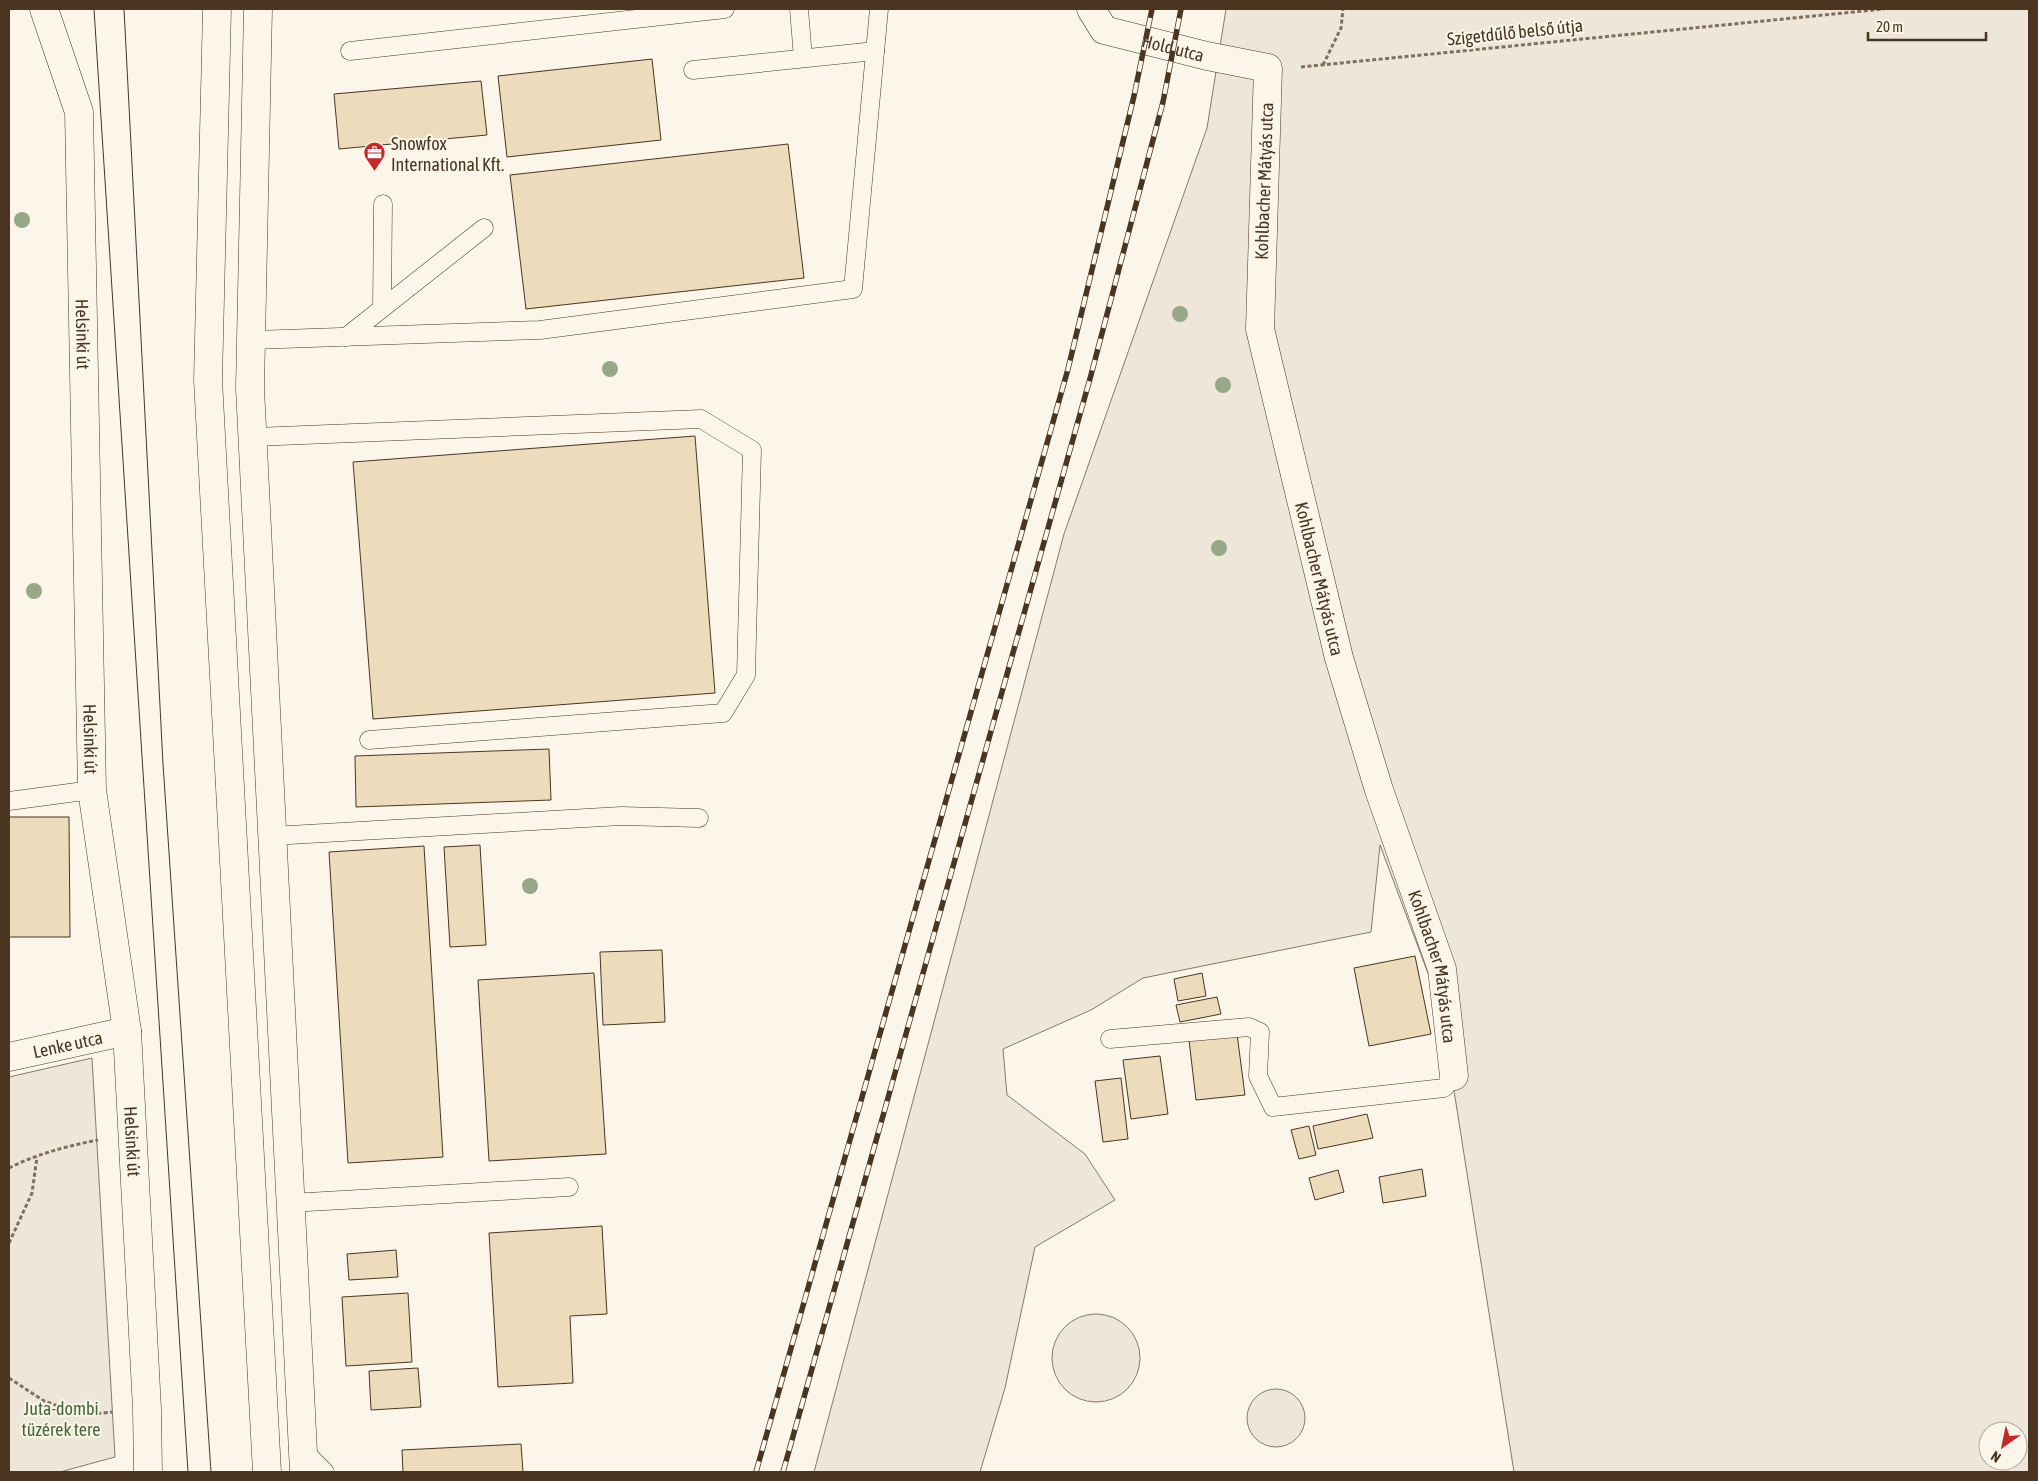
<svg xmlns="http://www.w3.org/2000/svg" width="2038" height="1481" font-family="'Asap Condensed',sans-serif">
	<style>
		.green { fill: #ede6d9; stroke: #887966; fill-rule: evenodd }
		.building { fill: #ecdcbc; stroke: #4a3520 }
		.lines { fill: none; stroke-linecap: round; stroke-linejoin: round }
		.service-casing { stroke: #4a3520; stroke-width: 19 }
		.minor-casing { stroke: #4a3520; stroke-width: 29 }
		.primary-casing { stroke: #4a3520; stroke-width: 29 }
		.path { stroke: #7f6f5c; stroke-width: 3; stroke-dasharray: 4 2.5; stroke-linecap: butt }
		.service { stroke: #fbf6e9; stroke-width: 18 }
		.minor { stroke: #fbf6e9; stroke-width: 28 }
		.primary { stroke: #fbf6e9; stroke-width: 28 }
		.tram { stroke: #4a3520; stroke-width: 1 }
		.rail-casing { stroke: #4a3520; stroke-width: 5.5 }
		.rail { stroke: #fbf6e9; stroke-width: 4; stroke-dasharray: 11; stroke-linecap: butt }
		.tree { fill: #96a887 }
		.labels { text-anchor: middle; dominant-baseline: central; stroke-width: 4; stroke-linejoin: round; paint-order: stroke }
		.street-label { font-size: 18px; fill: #4a3520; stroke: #fbf6e9 }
		.poi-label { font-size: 18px; fill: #4a3520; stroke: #fbf6e9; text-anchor: start }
		.park-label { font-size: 18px; fill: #436837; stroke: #fbf6e9 }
	</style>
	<rect width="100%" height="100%" fill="#fbf6e9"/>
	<!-- green -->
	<g class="green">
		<path d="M1226 9H2029V1472H1514L1441 1008 1380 845 1371 932 1143 978 1091 1010 1003 1049 1007 1095 1085 1154 1115 1200 1035 1247 1005 1388 980 1472H814L1064 534 1207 128ZM1988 1431H2018V1461H1988Z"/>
		<polygon points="92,1058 115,1457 60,1472 9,1472 9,1077"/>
		<circle cx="1096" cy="1358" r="44"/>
		<circle cx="1276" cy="1418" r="29"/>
	</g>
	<!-- building -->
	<g class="building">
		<polygon points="652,59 661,140 507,157 498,76"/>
		<polygon points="481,81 487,135 339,149 334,94"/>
		<polygon points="788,144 804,278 526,309 510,175"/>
		<polygon points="695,436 715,693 373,719 353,462"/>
		<polygon points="549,749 551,800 356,807 355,756"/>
		<polygon points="9,817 69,817 70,937 9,937"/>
		<polygon points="480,845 486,945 450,947 444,847"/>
		<polygon points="424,846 443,1157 348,1163 329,852"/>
		<polygon points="662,950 665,1022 603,1025 600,952"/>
		<polygon points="1415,956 1431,1034 1369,1046 1354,968"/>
		<polygon points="594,973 606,1154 489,1161 478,980"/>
		<polygon points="1202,973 1206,996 1178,1001 1174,979"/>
		<polygon points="1217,997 1221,1014 1180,1022 1176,1005"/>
		<polygon points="1237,1034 1245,1095 1196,1100 1189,1040"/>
		<polygon points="1160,1056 1168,1114 1131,1119 1123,1060"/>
		<polygon points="1121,1078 1128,1139 1103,1142 1095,1081"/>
		<polygon points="1367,1114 1373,1138 1318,1149 1313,1126"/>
		<polygon points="1309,1126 1316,1155 1299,1159 1291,1130"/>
		<polygon points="1422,1169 1426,1196 1383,1203 1379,1177"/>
		<polygon points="1338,1170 1344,1192 1315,1200 1309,1178"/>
		<polygon points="602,1226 607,1314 570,1316 573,1383 498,1387 489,1233"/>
		<polygon points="396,1250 398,1277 349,1280 347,1254"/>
		<polygon points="408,1293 412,1362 346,1366 342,1297"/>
		<polygon points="418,1368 421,1407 371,1410 369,1371"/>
		<polygon points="521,1444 523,1472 403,1472 402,1450"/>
	</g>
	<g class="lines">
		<defs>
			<g id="service">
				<polyline points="799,9 803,58"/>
				<polyline points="350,51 725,9"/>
				<polyline points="693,70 875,51"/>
				<polyline points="382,308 383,204"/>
				<polyline points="346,337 484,228"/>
				<polyline points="251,340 540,330 853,289 879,9"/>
				<polyline points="253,437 701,419 752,450 746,675 723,713 369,740"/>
				<polyline points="9,801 92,790"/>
				<polyline points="272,836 621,816 699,818"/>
				<polyline points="1110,1039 1249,1027 1260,1032 1258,1076 1273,1107 1444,1088 1454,1076"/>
				<polyline points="290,1203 569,1187"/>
				<polyline points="302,1449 325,1472"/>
			</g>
			<g id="minor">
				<path id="s1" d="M44 9 79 112 92 790 127 1031 147 1409 148 1472"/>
				<path id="s2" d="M1091 9 1104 30 1207 56 1268 68 1260 329 1339 658 1379 790 1442 969 1454 1076"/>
				<path id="s3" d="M9 1057 127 1031"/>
			</g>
			<g id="primary">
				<polyline points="217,9 208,380 267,1472"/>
				<polyline points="258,9 250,388 304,1472"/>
			</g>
		</defs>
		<!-- service casing -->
		<use href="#service" class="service-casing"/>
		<!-- minor casing -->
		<use href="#minor" class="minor-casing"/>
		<!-- primary casing -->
		<use href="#primary" class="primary-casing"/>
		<!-- path -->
		<g class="path">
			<polyline points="1323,65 1341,28 1343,9"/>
			<polyline points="1301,67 1884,9"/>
			<path d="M9 1168C37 1154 67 1146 98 1140"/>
			<polyline points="9,1243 32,1193 37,1157"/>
			<polyline points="9,1378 44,1401 84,1415 112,1412"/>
		</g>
		<!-- service -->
		<use href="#service" class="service"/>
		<!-- minor -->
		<use href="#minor" class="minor"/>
		<!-- primary -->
		<use href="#primary" class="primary"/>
		<!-- tram -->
		<g class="tram">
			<polyline points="94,9 188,1472"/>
			<polyline points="124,9 163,764 211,1472"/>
		</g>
		<defs>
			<g id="rail">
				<polyline points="756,1472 1068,369 1134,96 1152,9"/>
				<polyline points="783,1472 1091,375 1163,102 1181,9"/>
			</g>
		</defs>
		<!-- rail casing -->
		<use href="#rail" class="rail-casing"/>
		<!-- rail -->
		<use href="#rail" class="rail"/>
	</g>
	<!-- trees -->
	<g class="tree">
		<circle cx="22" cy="220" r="8"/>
		<circle cx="1180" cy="314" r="8"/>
		<circle cx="610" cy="369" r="8"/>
		<circle cx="1223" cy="385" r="8"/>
		<circle cx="1219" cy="548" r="8"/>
		<circle cx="34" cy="591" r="8"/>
		<circle cx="530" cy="886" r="8"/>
	</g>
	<!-- icons -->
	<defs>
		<symbol id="office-pin" viewBox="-11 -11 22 30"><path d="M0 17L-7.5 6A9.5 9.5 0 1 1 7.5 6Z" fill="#c62828" stroke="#fbf6e9"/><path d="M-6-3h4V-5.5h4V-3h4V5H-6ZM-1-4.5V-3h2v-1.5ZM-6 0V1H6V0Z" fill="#fff"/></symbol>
	</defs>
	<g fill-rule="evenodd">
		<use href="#office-pin" x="362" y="140" width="25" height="34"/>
	</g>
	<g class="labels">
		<!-- street labels -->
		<g class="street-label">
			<text transform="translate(1515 32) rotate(-6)">Szigetdűlő belső útja</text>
			<text stroke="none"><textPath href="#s2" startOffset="96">Hold utca</textPath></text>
			<text transform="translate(1264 181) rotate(-88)">Kohlbacher Mátyás utca</text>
			<text stroke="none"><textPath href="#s1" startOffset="331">Helsinki út</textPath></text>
			<text stroke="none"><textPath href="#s2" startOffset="711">Kohlbacher Mátyás utca</textPath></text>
			<text stroke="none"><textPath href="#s1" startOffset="736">Helsinki út</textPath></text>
			<text stroke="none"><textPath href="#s2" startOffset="1116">Kohlbacher Mátyás utca</textPath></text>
			<text stroke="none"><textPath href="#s3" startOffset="60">Lenke utca</textPath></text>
			<text stroke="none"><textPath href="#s1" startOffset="1141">Helsinki út</textPath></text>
		</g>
		<!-- poi labels -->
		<g class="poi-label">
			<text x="391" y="143">Snowfox<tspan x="391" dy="21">International Kft.</tspan></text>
		</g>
		<!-- park labels -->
		<g class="park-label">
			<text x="61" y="1408">Juta-dombi<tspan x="61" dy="21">tüzérek tere</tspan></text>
		</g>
	</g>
	<!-- border -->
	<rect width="2038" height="1481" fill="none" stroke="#4a3520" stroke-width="20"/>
	<!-- north arrow -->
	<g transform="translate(2003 1446) rotate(213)"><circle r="24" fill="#fbf6e9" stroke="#b4a999"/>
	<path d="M0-4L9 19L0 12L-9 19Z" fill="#c62828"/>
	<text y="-8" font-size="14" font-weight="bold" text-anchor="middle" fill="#4a3520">N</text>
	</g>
	<!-- scale -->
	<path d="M1868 32v8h118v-8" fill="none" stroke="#4a3520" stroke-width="2.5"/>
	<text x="1876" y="32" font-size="15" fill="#4a3520" stroke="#fbf6e9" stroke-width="4" paint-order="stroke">20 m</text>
</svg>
